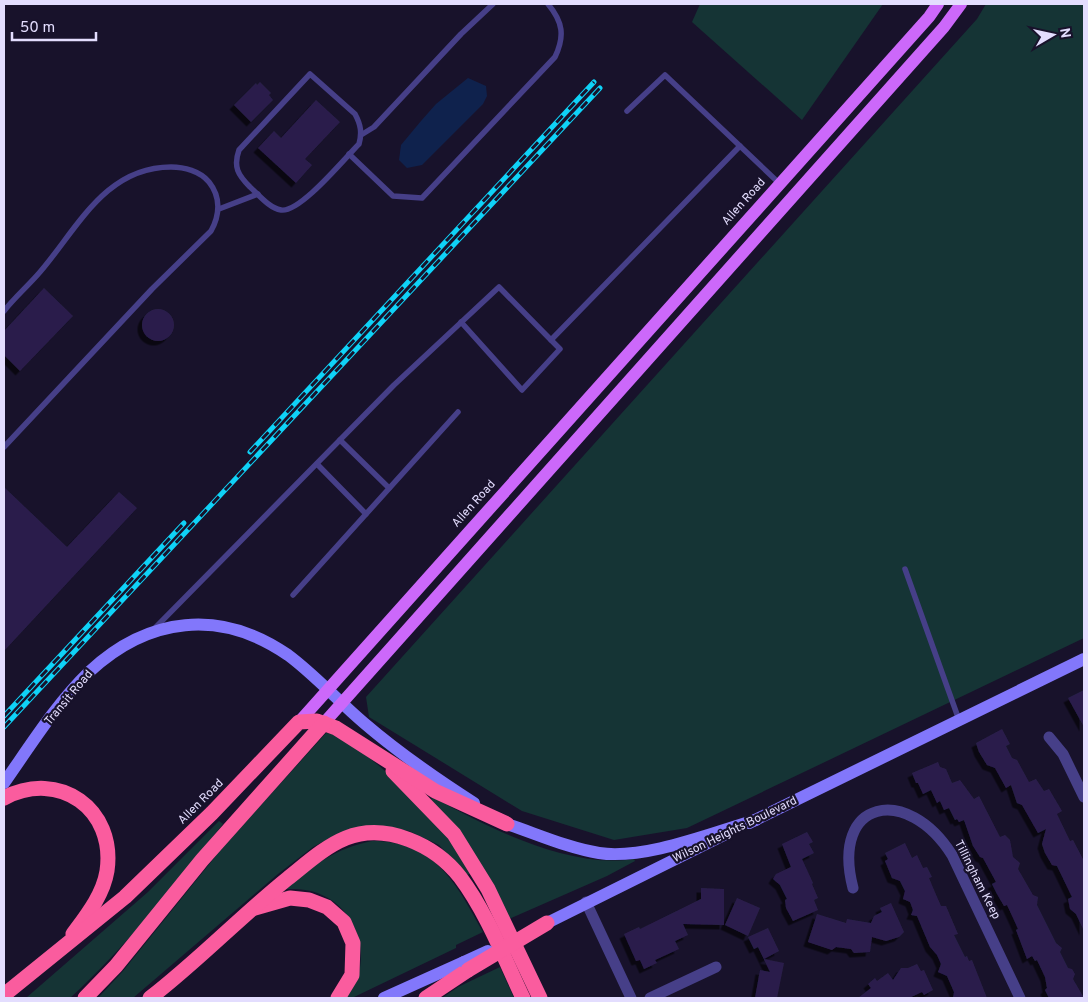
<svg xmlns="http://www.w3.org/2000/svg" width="1088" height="1002" font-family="Overpass,sans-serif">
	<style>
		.green { fill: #153435 }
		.water { fill: #0f224d }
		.building { fill: #2a1f4b; filter: url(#shadow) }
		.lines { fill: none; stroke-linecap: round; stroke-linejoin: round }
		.lane { stroke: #463f88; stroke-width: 5.5 }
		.street { stroke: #463f88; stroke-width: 11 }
		.secondary { stroke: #8277fb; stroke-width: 12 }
		.primary { stroke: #cc68fa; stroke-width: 12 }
		.highway { stroke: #fa5c9e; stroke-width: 15 }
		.rail-casing { stroke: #0fd2f7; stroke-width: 5 }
		.rail { stroke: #18122b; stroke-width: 3; stroke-dasharray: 9; stroke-linecap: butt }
		.secondary-bridge { stroke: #8277fb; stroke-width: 12 }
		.highway-bridge { stroke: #fa5c9e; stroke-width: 15 }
		.labels { text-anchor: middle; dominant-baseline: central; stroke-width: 4.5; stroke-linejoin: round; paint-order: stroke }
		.street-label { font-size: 12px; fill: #e3ddfe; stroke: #18122b }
	</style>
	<defs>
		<filter id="shadow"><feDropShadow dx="-4.5" dy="4.5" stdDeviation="0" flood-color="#0009"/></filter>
	</defs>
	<rect width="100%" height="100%" fill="#18122b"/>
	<!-- green -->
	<g class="green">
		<polygon points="700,4 883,4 802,120 692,22"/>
		<polygon points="986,4 1084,4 1084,638 687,828 614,840 522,811 369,717 366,697 977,19"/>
		<path d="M326 733C351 734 428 809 445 830 456 843 463 859 472 873L467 875 439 845 409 831 378 826 330 838 313 847 278 874 133 998H98L123 971 219 852Z"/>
		<path d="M433 797C488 828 570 869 634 859L635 861 607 876 509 919 430 801Z"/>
		<path d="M219 821 223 824C175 884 127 946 70 998H26L148 892Z"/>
		<path d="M372 841C435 841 456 883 483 932L456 945V948L352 998H344C348 993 355 986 357 979 369 948 353 908 322 895 310 889 297 889 284 889 312 866 336 848 372 841Z"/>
		<polygon points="500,967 514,998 442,998 458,987"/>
	</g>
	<!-- water -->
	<polygon class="water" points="468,78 486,86 487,96 483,104 422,165 407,168 399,160 401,145 421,121 436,104"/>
	<!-- building -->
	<g class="building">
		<polygon points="260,82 271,93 269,95 273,100 251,122 234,105 256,83 257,85"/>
		<polygon points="316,100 340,122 305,159 312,165 296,183 258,148 274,131 281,138"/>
		<polygon points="44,288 73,316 20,371 4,355 4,331"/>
		<circle cx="158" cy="325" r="16"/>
		<polygon points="4,487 67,547 119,492 137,508 4,651"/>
		<polygon points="1084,690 1084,727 1068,698"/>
		<polygon points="1002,729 1010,744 1006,746 1012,758 1017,760 1029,782 1036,779 1044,791 1049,789 1062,811 1057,814 1070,841 1073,840 1084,861 1084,931 1076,914 1070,909 1068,899 1072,897 1057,866 1052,865 1045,853 1042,844 1046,829 1038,833 1022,805 1017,803 1011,785 1006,788 995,768 987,765 979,752 976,743"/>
		<polygon points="938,762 940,767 946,769 952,783 960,780 974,799 979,796 1000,837 1005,835 1010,840 1013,857 1020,863 1018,869 1033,895 1038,897 1037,905 1056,943 1062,948 1060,952 1068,968 1072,969 1075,974 1073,979 1084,998 1049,998 1045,990 1047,988 1045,977 1037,960 1035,961 1032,956 1027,959 1016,930 1018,929 1014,920 1007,905 1004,906 997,894 992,884 996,882 983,858 980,857 973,846 964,820 959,822 957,819 955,820 949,808 944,810 940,801 937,803 931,790 923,794 918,783 916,783 912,773"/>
		<polygon points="807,832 813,842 809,844 814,853 802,859 813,883 812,884 818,898 814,900 818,910 793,921 786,908 785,900 787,899 780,885 773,879 776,874 791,867 782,844"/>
		<polygon points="905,843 912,858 917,855 923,868 927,867 932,877 929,878 934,890 941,906 946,906 958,934 954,935 965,957 967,956 969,961 972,960 987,998 953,998 954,992 947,976 938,972 941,964 937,955 930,947 917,916 911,915 913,910 910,902 903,899 905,891 900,881 892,878 885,861 888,859 885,853"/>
		<polygon points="701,888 724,889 724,925 683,924 688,935 675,941 679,949 655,960 657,963 644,969 640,960 636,961 624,934 639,927 640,929 701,899"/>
		<polygon points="737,898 760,908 748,936 725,925"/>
		<polygon points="891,903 904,932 899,937 886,941 872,937 870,952 854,953 851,949 836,947 832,950 808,942 817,914 846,923 847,919 871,923 874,916 882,912 880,908"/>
		<polygon points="768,928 779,951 764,959 784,963 777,998 755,998 760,970 770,972 758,947 754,949 748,937"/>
		<polygon points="917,964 921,971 924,970 933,990 924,995 922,992 909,998 858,998 871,988 868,984 875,978 877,981 888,973 893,980 901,968 908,968"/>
	</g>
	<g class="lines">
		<!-- lane -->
		<g class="lane">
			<path d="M310 74 355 114C361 125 362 133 359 144 344 159 300 213 281 210 269 208 259 195 250 187 238 175 233 167 239 150Z"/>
			<polyline points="627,111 665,75 780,184"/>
			<polyline points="361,135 374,127 461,34 493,4"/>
			<path d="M349 154 393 196 422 198 555 57C565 36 563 22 548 4"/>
			<polyline points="219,209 258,194"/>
			<path d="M4 311C15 297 28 286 40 272 77 229 105 167 171 167 184 167 200 171 209 182 221 197 220 215 211 231L152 289 4 447"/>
			<polyline points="461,322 522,390 560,349 551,340"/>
			<polyline points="340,440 389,488"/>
			<polyline points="317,464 366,514"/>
			<polyline points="905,569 959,720"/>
			<polyline points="293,595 458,412"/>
			<polyline points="154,629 394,385 499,287 551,340 740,146"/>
		</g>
		<!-- street -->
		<g class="street">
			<polyline points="1049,737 1063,754 1084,797"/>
			<path d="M853 888C830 799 907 784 952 855L1020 998"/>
			<polyline points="586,902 631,998"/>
			<polyline points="650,998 716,967"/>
		</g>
		<!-- secondary -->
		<g class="secondary">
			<path d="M4 783C30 746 56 704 89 672 148 617 220 608 288 655 315 675 338 701 364 723 399 753 435 778 474 803"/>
			<path d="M499 819 507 824C537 834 568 848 599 853 645 860 711 833 756 820"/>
			<polyline points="749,823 1084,659"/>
			<polyline points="547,923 724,835"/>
			<polyline points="384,998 464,962"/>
		</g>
		<!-- primary -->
		<g class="primary">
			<polyline points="299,722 929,17 938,4"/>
			<polyline points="324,723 944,27 961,4"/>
		</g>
		<!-- highway -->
		<g class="highway">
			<polyline points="393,771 454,834 488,889 540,998"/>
			<path d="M4 798C59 769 116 809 107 871 103 895 87 915 73 934"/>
			<polyline points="255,908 290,898 309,900 327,907 344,922 353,943 352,975 338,998"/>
			<polyline points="4,995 125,897 212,813 299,722 317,721 336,728 435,791 507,824"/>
			<polyline points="85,998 116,966 202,860 324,723"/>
			<path d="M150 998C198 961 240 917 287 879 306 864 324 847 346 838 386 822 435 845 460 877 487 913 504 958 523 998"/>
			<polyline points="426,998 468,970"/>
		</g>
		<defs>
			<g id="rail">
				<polyline points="250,452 594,82"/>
				<polyline points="4,716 184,523"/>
				<polyline points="4,727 600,88"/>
			</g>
		</defs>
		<!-- rail casing -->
		<use href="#rail" class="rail-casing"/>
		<!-- rail -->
		<use href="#rail" class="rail"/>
		<!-- secondary-bridge -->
		<polyline class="secondary-bridge" points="464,962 488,951"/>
		<!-- highway-bridge -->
		<polyline class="highway-bridge" points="468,970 547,923"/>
	</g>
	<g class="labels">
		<!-- street labels -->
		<g class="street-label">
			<text transform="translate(744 202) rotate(-48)">Allen Road</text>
			<text transform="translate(474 504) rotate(-48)">Allen Road</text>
			<text transform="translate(69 698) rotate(-50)">Transit Road</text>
			<text transform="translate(201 802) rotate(-45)">Allen Road</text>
			<text transform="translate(735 830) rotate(-26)">Wilson Heights Boulevard</text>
			<text transform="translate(977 880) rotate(63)">Tillingham Keep</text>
		</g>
	</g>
	<!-- border -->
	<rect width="1088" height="1002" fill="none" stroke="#e3ddfe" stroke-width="10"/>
	<!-- north arrow -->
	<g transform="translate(1053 35) rotate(81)" stroke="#18122b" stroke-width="4" paint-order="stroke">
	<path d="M0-4L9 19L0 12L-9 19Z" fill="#e3ddfe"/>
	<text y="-8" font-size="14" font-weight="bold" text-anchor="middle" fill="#e3ddfe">N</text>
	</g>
	<!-- scale -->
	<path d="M12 32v8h84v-8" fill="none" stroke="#e3ddfe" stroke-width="2.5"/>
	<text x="20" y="32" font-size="15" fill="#e3ddfe" stroke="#18122b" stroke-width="4" paint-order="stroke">50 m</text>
</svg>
